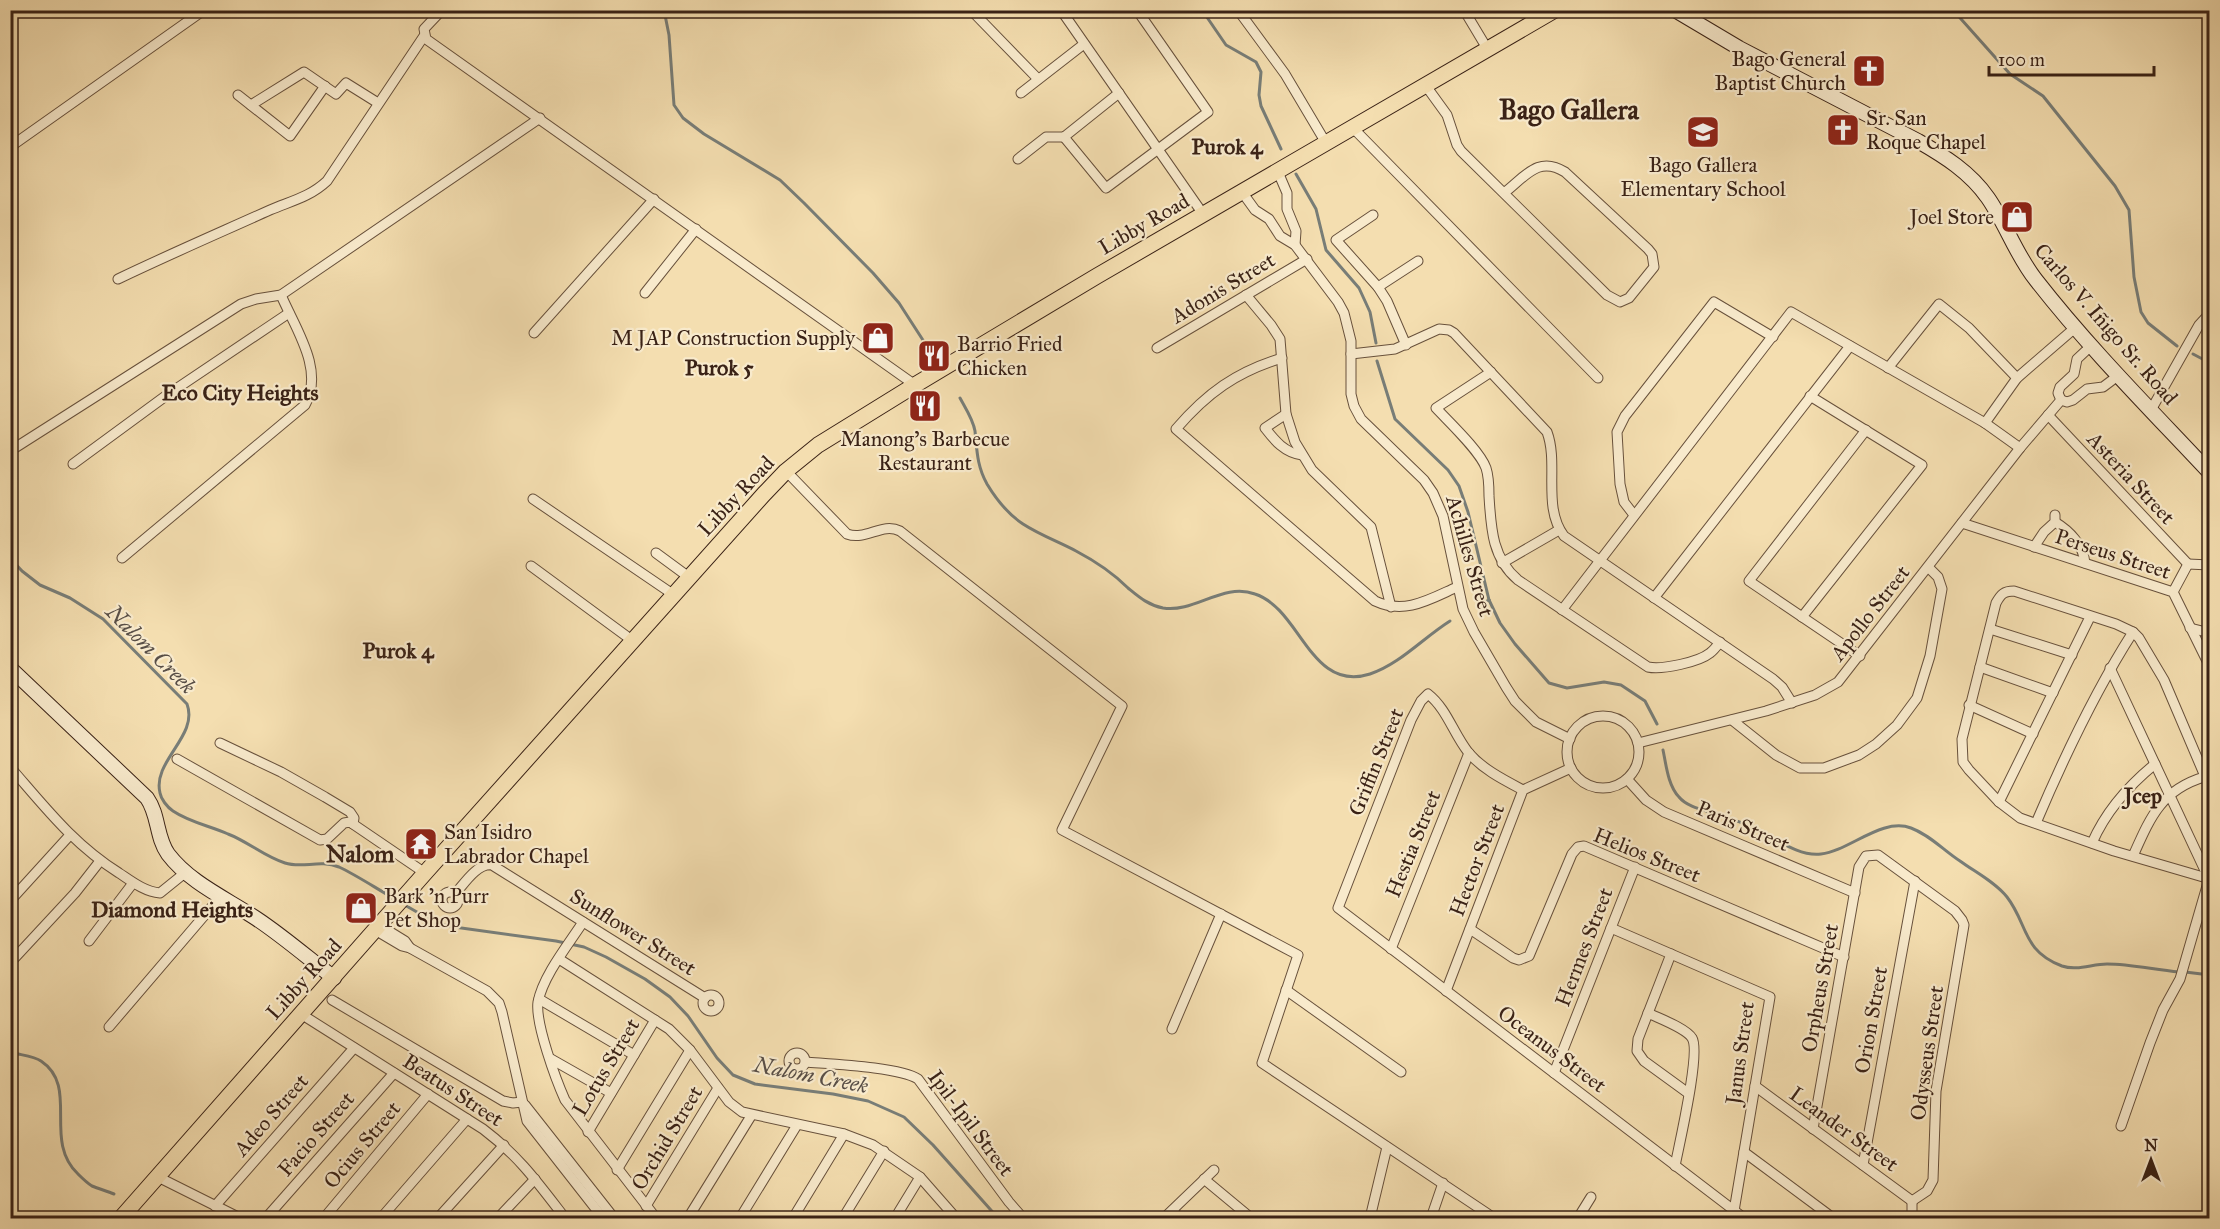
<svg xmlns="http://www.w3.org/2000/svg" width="2220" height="1229" font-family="'IM FELL Great Primer',serif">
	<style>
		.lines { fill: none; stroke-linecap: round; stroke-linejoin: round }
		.stream { stroke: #787d77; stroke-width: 3 }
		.street-casing { stroke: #68513c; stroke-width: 11 }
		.secondary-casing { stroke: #3a2216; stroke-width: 16 }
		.primary-casing { stroke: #3a2216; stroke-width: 17 }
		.street { stroke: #f8eacc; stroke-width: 9 }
		.secondary { stroke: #f8eacc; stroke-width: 14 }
		.primary { stroke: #f4deb0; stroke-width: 15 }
		.labels { text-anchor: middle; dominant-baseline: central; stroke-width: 4.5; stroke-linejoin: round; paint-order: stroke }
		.poi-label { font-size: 21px; fill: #3a2216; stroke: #f8eacc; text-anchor: start }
		.street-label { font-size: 21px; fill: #3a2216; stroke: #f8eacc }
		.neighbourhood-label { font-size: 22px; font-weight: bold; fill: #3a2216; stroke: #f8eacc }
		.water-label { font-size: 22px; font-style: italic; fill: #594f47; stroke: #f8eacc }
		.quarter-label { font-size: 24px; font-weight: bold; fill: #3a2216; stroke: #f8eacc }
		.district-label { font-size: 27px; font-weight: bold; fill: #3a2216; stroke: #f8eacc }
	</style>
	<rect width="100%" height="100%" fill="#f4deb0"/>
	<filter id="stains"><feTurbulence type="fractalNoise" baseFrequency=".00333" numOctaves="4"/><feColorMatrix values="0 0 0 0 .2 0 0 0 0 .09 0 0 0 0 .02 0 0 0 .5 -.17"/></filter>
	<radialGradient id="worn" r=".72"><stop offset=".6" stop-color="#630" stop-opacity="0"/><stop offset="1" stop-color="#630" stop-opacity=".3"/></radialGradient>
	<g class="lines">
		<!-- stream -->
		<g class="stream">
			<polyline points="664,10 669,35 674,105 683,118 704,134 780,180 804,203 873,273 899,303 930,351"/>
			<polyline points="1202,10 1226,45 1256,62 1261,72 1259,95 1261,106 1281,149"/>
			<polyline points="1953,10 2010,74 2043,96 2115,186 2129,210 2134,277 2141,312 2148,323 2177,346"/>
			<polyline points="1296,174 1316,209 1326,250 1359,288 1370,312 1376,343"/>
			<polyline points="2193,354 2210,363"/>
			<polyline points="1377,361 1395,419 1448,470 1459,486 1468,512 1489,600 1500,623 1515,644 1549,683 1567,688 1604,682 1621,685 1645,701 1657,724"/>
			<path d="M960 398C966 409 973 419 975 431 977 451 977 466 987 484 996 499 1008 514 1023 524 1040 535 1059 542 1076 551 1095 561 1113 573 1128 588 1139 597 1148 605 1163 608 1195 613 1223 582 1255 594 1301 609 1310 693 1370 674 1400 664 1423 638 1450 621"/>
			<path d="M10 558 22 571 40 585 70 598 103 619 187 704C199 736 152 761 160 793 161 799 167 807 173 811 189 822 210 826 228 834 247 841 265 857 285 863 303 869 319 859 339 867 358 876 377 889 395 899"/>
			<polyline points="1477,606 1489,600"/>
			<path d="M1663 750C1666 764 1668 786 1679 797 1687 807 1704 810 1716 814 1728 818 1742 822 1754 828 1774 837 1798 857 1821 854 1849 851 1882 817 1911 828 1930 835 1943 850 1960 861 1975 872 1995 882 2007 897 2028 924 2022 951 2062 966 2077 971 2092 964 2107 964 2131 964 2155 970 2179 972"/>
			<polyline points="403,904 429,919 447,926 556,941 584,947 606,957 645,979 670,997 688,1016 717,1058 733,1075 755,1084 833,1094 868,1101 904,1117 933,1145 998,1218"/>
			<polyline points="2185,972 2210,975"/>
			<path d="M10 1052C20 1055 34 1056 41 1061 80 1087 42 1140 78 1174 82 1178 87 1183 92 1186 99 1189 107 1191 114 1194"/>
			<polyline points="141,1215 146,1218"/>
		</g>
		<defs>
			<g id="street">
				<polyline points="442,10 424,29 426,39 915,385"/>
				<polyline points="971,10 1038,79"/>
				<polyline points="1061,10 1203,214"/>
				<polyline points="1238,10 1285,74 1326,143"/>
				<polyline points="1464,10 1488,50"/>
				<path d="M1426 86 1447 115 1457 145 1461 151 1607 295 1620 302 1629 298 1654 267 1652 254 1648 249 1565 172C1538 155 1525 177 1504 193"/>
				<polyline points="1021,93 1084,44"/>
				<polyline points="238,95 290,136 325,86"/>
				<polyline points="251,105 304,72 336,94 346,83 378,103"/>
				<polyline points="1353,128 1598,378"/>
				<polyline points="1064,137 1106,188 1208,112 1137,10"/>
				<polyline points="1064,137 1119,93"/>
				<polyline points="10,147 204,10"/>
				<polyline points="1018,159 1046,137 1064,137"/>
				<polyline points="1278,172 1287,193 1287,209 1296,231 1295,245"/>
				<polyline points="1242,192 1255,210 1269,219 1280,236 1295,245 1338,302 1344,313 1351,341 1351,394 1354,406 1361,419 1424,480 1433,493 1443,516 1463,609 1474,632 1506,687 1515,701 1536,722 1570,739"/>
				<polyline points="1373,215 1336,240 1378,287 1387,301 1406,345"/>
				<path d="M118 279C168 255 219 233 270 210 291 201 310 197 327 181L424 36"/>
				<polyline points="1378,287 1418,261"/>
				<polyline points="645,293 696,229"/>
				<polyline points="1246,295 1271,325 1280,339 1286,414 1295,442 1312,470 1371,527 1391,607"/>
				<polyline points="534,333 654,199"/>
				<polyline points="1157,348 1307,259"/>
				<path d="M1351 354 1395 349 1439 329 1449 330 1454 333 1547 432C1559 464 1542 507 1564 536L1773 679 1782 687 1792 703"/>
				<path d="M1282 358C1236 372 1207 393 1176 429L1375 601C1405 615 1430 599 1457 587"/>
				<polyline points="1888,368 1939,304 1969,328 2017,378"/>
				<path d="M1491 372 1436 408C1449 422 1480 451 1486 468 1489 477 1489 487 1489 496 1491 528 1492 558 1518 580L1648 667C1662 670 1699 662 1710 653 1714 650 1717 646 1720 642"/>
				<polyline points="2061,400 2058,393 2060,387 2074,374 2077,359 2092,345"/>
				<polyline points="2061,400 2067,402 2073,400 2087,389 2103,387 2119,375"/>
				<polyline points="2151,410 2199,325 2210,313"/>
				<path d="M1286 414 1265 428C1275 441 1285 453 1302 455"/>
				<polyline points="2048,415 2188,564"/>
				<polyline points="1985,423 2017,378 2076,327"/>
				<polyline points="10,451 241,304 256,299 281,295 540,118"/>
				<polyline points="73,464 167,395 289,313"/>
				<path d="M786 471 847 534C866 541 882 522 900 531L1122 706 1062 830 1298 955 1262 1063 1494 1218"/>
				<polyline points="533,499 674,595"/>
				<polyline points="1634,515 1624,502 1620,484 1617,432 1625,416 1714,302 1773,337"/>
				<path d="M2055 522C2070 531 2083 545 2085 563"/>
				<polyline points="1962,523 2173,592 2210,667"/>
				<polyline points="2034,547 2044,532 2055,522 2055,515"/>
				<polyline points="656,553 690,578"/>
				<path d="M122 558 305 405C325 370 295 328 281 295"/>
				<polyline points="1502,563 1559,530"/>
				<polyline points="2188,564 2210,565"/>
				<polyline points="531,566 633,641"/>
				<polyline points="2173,592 2188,564"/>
				<polyline points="1654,598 1850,346"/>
				<polyline points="1562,610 1791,312 1985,423 2020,448"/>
				<polyline points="1802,617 1922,465 1810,396"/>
				<polyline points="2190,628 2210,633"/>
				<polyline points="1990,629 2072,655"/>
				<polyline points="1860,656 1749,581 1866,430"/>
				<polyline points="1980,667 2053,693"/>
				<polyline points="2110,668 2209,879 2180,979 2163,1010 2150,1043 2121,1126"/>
				<polyline points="1969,705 2033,734"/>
				<circle cx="1603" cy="752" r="36"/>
				<polyline points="1732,720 1776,755 1800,768 1824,768 1859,755 1876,744 1897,725 1917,698 1930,656 1942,589 1938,577 1929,568"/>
				<polyline points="220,743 281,772 325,797 350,812 354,818 353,824"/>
				<polyline points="1638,743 1766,711 1815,695 1838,682 2020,448 2061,400"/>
				<polyline points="177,759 320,840 327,839 344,823 350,822 425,873"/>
				<path d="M10 767C45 807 73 844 119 873 131 881 145 892 160 893L186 872"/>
				<polyline points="1627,779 1646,800 1664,812 1855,893"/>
				<path d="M2210 788 2164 680 2139 638 2133 632 2116 624 2014 591C2004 591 2001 594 1996 603L1962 739 1963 762 1969 770 1999 802 2020 818 2114 851 2210 879"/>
				<path d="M1523 790C1504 780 1482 769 1468 752 1453 733 1447 709 1428 694L1421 701 1411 720 1338 908 1744 1218"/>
				<polyline points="1999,802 2090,617"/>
				<path d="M2036 823C2064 757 2094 693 2133 632"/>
				<path d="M2092 843C2106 811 2128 786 2155 764"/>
				<path d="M2133 856C2150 818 2161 790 2204 777"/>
				<circle cx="450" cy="900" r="8"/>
				<path d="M455 894C464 884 477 863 492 865L705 998"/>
				<polyline points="10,901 70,835"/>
				<path d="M583 922C568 945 543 976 538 1002 535 1023 556 1080 565 1100L656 1218"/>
				<polyline points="379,925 405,941 410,948"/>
				<polyline points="1611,928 1770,997 1734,1211"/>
				<polyline points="1470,929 1513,958 1519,960 1529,956 1572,854 1578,847 1584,846 1844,957"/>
				<polyline points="375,930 402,946 410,948 487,991 499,1003 502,1012 527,1121 603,1218"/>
				<polyline points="89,941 133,883"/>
				<polyline points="1391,949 1469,753"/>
				<polyline points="1671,954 1638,1039 1637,1051 1644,1061 1688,1093"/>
				<polyline points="559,959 669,1029 690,1050 729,1102 742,1112 844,1134 873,1145 920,1177 956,1218"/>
				<polyline points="10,963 75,893 100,861"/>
				<polyline points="1286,990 1401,1072"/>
				<polyline points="1446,991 1523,790 1571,768"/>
				<circle cx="711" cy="1003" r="8"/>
				<polyline points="539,999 634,1055"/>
				<polyline points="332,1000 503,1101 513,1103 522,1102"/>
				<path d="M1648 1013C1658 1018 1686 1028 1692 1038 1701 1052 1679 1145 1675 1166"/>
				<path d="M301 1014 483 1129C519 1156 538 1183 565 1218"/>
				<polyline points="109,1027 221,896"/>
				<polyline points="1172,1029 1221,914"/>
				<circle cx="797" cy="1061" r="8"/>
				<polyline points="551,1059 611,1093"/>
				<path d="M806 1062C830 1064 900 1067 918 1079L1009 1202 1023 1218"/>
				<polyline points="1554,1073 1635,867"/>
				<polyline points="1755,1086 1912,1201"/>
				<polyline points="525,1105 614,1218"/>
				<polyline points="1813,1129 1859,867 1866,856 1878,855 1955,911 1962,920 1964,925 1936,1091 1933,1180 1927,1191 1912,1201"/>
				<polyline points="588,1132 655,1020"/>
				<polyline points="1744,1152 1833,1218"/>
				<polyline points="1863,1165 1915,881"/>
				<polyline points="617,1170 690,1050"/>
				<polyline points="158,1177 240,1218"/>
				<polyline points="1204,1179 1251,1218"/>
				<polyline points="215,1206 354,1048"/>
				<polyline points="646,1206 718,1088"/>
				<polyline points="1172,1211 1181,1218"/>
				<polyline points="266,1218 394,1073"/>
				<polyline points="324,1218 428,1094"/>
				<polyline points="381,1218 467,1119"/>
				<polyline points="438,1218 504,1145"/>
				<polyline points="498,1218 535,1179"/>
				<polyline points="688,1218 751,1116"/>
				<polyline points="740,1218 797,1125"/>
				<polyline points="793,1218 844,1134"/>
				<polyline points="843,1218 884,1151"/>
				<polyline points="895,1218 920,1177"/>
				<polyline points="1164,1218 1214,1170"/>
				<polyline points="1370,1218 1387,1147"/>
				<polyline points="1431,1218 1443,1183"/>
				<polyline points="1578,1218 1591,1197"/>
				<polyline points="1912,1218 1912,1201"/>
			</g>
			<g id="secondary">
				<path d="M1675 10 1739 48 1918 141C1944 156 1970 172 1988 198 2006 224 2016 255 2036 280 2089 348 2151 410 2210 473"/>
				<path d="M10 668 147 798C159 815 156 837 168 854 190 883 227 899 257 919 284 937 308 958 334 978"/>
			</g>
			<polyline id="primary" points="121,1218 425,873 764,494 786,471 818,445 915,385 1097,276 1555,10"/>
		</defs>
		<!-- street casing -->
		<use href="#street" class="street-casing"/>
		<!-- secondary casing -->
		<use href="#secondary" class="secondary-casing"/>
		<!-- primary casing -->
		<use href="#primary" class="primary-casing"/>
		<!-- street -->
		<use href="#street" class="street"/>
		<!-- secondary -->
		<use href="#secondary" class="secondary"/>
		<!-- primary -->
		<use href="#primary" class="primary"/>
	</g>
	<!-- icons -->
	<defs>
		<symbol id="church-square" viewBox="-11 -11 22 22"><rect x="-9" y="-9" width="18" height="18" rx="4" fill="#8f2418" stroke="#f8eacc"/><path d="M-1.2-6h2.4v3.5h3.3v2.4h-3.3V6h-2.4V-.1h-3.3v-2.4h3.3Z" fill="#fff"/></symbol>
		<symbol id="school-square" viewBox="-11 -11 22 22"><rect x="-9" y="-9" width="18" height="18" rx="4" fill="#8f2418" stroke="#f8eacc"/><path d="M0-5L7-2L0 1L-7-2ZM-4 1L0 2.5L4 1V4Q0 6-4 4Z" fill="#fff"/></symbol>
		<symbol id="shop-square" viewBox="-11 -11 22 22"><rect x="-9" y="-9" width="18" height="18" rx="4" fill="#8f2418" stroke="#f8eacc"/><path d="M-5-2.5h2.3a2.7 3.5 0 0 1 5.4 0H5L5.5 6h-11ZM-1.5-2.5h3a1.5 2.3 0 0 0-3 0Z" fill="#fff"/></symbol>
		<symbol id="restaurant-square" viewBox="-11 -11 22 22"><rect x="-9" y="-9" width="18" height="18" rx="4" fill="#8f2418" stroke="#f8eacc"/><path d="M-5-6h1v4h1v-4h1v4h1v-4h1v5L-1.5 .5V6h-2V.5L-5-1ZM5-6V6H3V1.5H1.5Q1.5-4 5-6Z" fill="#fff"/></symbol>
		<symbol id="temple-square" viewBox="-11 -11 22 22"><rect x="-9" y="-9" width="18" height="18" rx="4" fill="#8f2418" stroke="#f8eacc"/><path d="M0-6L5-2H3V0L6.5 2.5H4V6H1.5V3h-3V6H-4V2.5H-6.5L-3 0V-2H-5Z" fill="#fff"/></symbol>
	</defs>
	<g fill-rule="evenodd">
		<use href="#church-square" x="1850" y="52" width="38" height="38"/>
		<use href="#church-square" x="1824" y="111" width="38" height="38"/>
		<use href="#school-square" x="1684" y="113" width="38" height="38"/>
		<use href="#shop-square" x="1998" y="198" width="38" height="38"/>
		<use href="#shop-square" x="859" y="319" width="38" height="38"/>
		<use href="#restaurant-square" x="915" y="337" width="38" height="38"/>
		<use href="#restaurant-square" x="906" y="387" width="38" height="38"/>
		<use href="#temple-square" x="402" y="825" width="38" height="38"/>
		<use href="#shop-square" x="342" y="889" width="38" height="38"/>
	</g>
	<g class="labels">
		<!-- poi labels -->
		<g class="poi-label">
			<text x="1846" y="59" text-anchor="end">Bago General<tspan x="1846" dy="24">Baptist Church</tspan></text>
			<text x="1866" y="118">Sr. San<tspan x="1866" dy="24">Roque Chapel</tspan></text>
			<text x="1703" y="165" text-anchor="middle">Bago Gallera<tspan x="1703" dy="24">Elementary School</tspan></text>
			<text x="1994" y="217" text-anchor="end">Joel Store</text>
			<text x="855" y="338" text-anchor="end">M JAP Construction Supply</text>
			<text x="957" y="344">Barrio Fried<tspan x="957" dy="24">Chicken</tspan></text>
			<text x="925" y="439" text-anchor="middle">Manong's Barbecue<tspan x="925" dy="24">Restaurant</tspan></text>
			<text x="444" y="832">San Isidro<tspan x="444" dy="24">Labrador Chapel</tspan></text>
			<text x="384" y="896">Bark 'n Purr<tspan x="384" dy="24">Pet Shop</tspan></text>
		</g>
		<!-- street labels -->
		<g class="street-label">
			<text transform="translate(1144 224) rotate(-30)">Libby Road</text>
			<text transform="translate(1223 288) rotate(-31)">Adonis Street</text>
			<text transform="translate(2106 324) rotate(49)">Carlos V. Iñigo Sr. Road</text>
			<text transform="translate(2131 478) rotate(47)">Asteria Street</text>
			<text transform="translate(736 496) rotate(-47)">Libby Road</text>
			<text transform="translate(2113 554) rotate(18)">Perseus Street</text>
			<text transform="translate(1470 556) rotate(74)">Achilles Street</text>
			<text transform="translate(1870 613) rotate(-52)">Apollo Street</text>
			<text transform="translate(1376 762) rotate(-68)">Griffin Street</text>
			<text transform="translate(1743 826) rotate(23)">Paris Street</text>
			<text transform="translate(1413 844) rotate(-68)">Hestia Street</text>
			<text transform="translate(1647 855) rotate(22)">Helios Street</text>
			<text transform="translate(1477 860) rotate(-69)">Hector Street</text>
			<text transform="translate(633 932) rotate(32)">Sunflower Street</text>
			<text transform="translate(1584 947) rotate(-69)">Hermes Street</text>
			<text transform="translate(304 979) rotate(-48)">Libby Road</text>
			<text transform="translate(1820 988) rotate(-80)">Orpheus Street</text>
			<text transform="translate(1871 1020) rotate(-80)">Orion Street</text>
			<text transform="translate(1552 1049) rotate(37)">Oceanus Street</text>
			<text transform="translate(1740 1053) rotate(-82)">Janus Street</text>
			<text transform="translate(1927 1053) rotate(-82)">Odysseus Street</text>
			<text transform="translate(606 1067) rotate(-59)">Lotus Street</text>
			<text transform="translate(453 1090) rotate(33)">Beatus Street</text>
			<text transform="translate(271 1115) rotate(-49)">Adeo Street</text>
			<text transform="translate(971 1123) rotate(53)">Ipil-Ipil Street</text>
			<text transform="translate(1844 1129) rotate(36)">Leander Street</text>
			<text transform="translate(316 1134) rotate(-49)">Facio Street</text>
			<text transform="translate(667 1138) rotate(-59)">Orchid Street</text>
			<text transform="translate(362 1145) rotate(-50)">Ocius Street</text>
		</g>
		<!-- neighbourhood labels -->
		<g class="neighbourhood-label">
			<text x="1227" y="146">Purok 4</text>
			<text x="719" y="367">Purok 5</text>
			<text x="240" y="392">Eco City Heights</text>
			<text x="398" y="650">Purok 4</text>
			<text x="2143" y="795">Jcep</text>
			<text x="172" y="909">Diamond Heights</text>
		</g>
		<!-- water labels -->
		<g class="water-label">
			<text transform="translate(151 649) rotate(45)">Nalom Creek</text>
			<text transform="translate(811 1075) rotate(11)">Nalom Creek</text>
		</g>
		<!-- quarter labels -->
		<g class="quarter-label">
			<text x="360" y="854">Nalom</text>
		</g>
		<!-- district labels -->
		<g class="district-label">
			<text x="1569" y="109">Bago Gallera</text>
		</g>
	</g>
	<!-- margin -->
	<rect width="2220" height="1229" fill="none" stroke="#f4deb0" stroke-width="36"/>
	<rect x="12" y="12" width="2196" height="1205" fill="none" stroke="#3a2216" stroke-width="3"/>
	<rect x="18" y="18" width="2184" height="1193" fill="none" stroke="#3a2216" stroke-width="1.5"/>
	<!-- north arrow -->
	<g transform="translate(2151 1160)" stroke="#f8eacc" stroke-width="4.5" paint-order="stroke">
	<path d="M0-4.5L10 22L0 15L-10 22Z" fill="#3a2216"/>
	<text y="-9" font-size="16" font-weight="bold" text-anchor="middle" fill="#3a2216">N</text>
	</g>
	<!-- scale -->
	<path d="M1989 66v9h165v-9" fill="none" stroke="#3a2216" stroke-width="3"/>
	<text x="1998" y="66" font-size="18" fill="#3a2216" stroke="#f8eacc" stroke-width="4.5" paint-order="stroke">100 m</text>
	<rect width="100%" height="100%" filter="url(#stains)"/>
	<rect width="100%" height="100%" fill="url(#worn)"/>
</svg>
